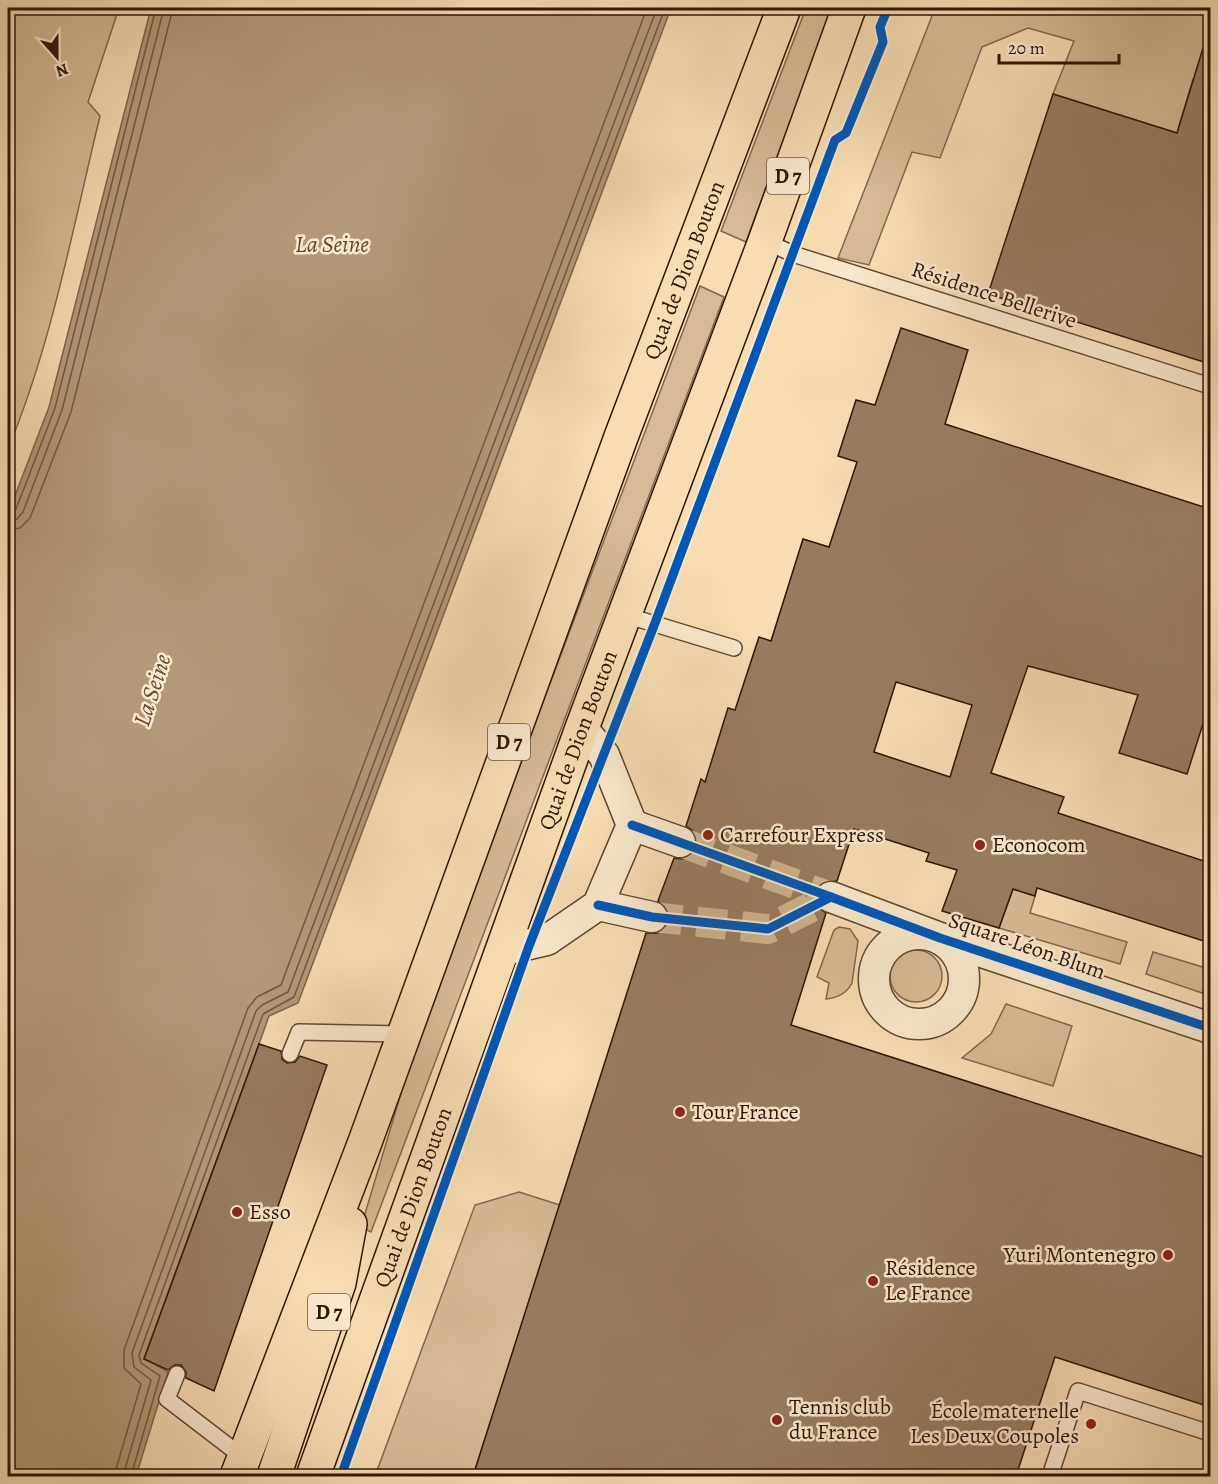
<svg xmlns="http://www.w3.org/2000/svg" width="1218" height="1484" font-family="Alegreya,serif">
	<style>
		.green { fill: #d6bb96; stroke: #82684e; stroke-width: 1.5 }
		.water { fill: #b39978; stroke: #7e654a; stroke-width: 1.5 }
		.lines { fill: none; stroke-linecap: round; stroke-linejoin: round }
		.shore { stroke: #70583f; stroke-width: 1.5 }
		.building { fill: #977d60; stroke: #2e1606; stroke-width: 1.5; fill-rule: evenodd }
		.street-tunnel { stroke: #d0b590; stroke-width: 30; stroke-dasharray: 30 15; stroke-linecap: butt }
		.lane-casing { stroke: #604831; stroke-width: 18 }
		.street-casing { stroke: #604831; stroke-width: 33 }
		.primary-casing { stroke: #2e1606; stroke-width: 36 }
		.lane { stroke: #fae9ce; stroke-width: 15 }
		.street { stroke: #fae9ce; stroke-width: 30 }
		.primary { stroke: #f8ddb3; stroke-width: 33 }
		.cycleway-casing { stroke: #fae9ce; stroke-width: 13 }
		.cycleway { stroke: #0057b8; stroke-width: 9 }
		.poi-dot { fill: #8f2418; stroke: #fae9ce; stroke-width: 2 }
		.labels { text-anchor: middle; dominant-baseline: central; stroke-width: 5; stroke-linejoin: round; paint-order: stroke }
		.shield { fill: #fae9ce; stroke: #6b5542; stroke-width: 1.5 }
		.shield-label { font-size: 21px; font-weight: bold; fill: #2e1606 }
		.street-label { font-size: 22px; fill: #2e1606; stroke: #fae9ce }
		.poi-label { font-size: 22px; fill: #2e1606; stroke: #fae9ce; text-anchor: start }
		.water-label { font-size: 24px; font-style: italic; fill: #634a34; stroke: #fae9ce }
	</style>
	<rect width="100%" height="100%" fill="#f8ddb3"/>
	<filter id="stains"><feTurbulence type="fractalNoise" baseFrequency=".00333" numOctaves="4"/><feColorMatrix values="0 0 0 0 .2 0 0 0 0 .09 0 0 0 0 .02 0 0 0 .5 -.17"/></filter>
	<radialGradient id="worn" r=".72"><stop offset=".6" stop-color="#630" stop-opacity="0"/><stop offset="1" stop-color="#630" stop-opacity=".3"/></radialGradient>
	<!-- green -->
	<g class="green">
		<path d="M8 8H119L88 102 100 116C73 227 52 343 8 449Z"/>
		<polygon points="806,8 832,8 746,242 721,231"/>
		<polygon points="935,8 1210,8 1210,84 1193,79 1177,133 1053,94 1074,41 1028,28 982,47 940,158 912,152 869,265 838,258"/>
		<polygon points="700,286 724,297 371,1232 361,1227 423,1020"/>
		<polygon points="1013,889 1035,896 1030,913 1127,942 1120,964 999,928"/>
		<path d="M839 927 850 929 858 941 852 983C847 993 837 998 826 999L829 983 817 977 834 930Z"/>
		<circle cx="916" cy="976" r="26"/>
		<polygon points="1153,952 1206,968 1210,957 1210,988 1202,993 1146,974"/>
		<polygon points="1006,1004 1072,1026 1053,1086 962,1058 991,1034"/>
		<polygon points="519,1192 560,1205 473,1476 375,1476 475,1205"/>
	</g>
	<!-- water -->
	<polygon class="water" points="151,8 671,8 298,1003 269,1016 259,1044 144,1358 168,1372 136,1476 8,1476 8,514 49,407"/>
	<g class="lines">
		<!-- shore -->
		<g class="shore">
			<polyline points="8,513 16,509 55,408 156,8"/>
			<polyline points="8,521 17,519 23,512 62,410 164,8"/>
			<polyline points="8,530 20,528 30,518 71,412 173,8"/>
			<polyline points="114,1476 141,1384 124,1368 124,1350 248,1008 257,997 281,985 647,8"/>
			<polyline points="123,1476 151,1380 134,1367 132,1353 256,1011 262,1005 288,992 657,8"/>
			<polyline points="131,1476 160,1376 141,1363 139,1355 263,1014 294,997 665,8"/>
		</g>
	</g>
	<!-- building -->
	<g class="building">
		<polygon points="1203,48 1210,50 1210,364 988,294 1053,94 1177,133"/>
		<path d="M901 328 968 350 945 424 1210 509V726L1203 724 1187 774 1119 753 1138 695 1028 666 991 773 1064 797 1058 813 1210 863V943L1037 888 1035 896 1013 889 999 928 942 911 957 870 926 861 929 853 854 829 837 881 821 883 815 891 817 907 826 913 791 1025 1210 1159V1407L1055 1357 1016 1476H473L646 933H658L669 921 668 911 658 901 674 858 683 859 691 855 696 847 693 831 686 826 701 779 705 782 728 708 735 710 759 637 771 641 803 539 829 547 857 462 838 456 856 400 875 405ZM896 682 972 705 950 777 874 752Z"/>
		<polygon points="259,1044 281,1051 282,1059 287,1063 295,1062 300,1056 327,1065 214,1391 186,1378 186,1372 181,1365 175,1365 168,1370 144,1359"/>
	</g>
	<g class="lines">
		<!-- street-tunnel -->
		<polyline class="street-tunnel" points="652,917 768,929 831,897 680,842"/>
		<defs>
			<g id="lane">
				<polyline points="765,241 793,254 1210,386"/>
				<polyline points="625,615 734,648"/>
				<polyline points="290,1054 299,1032 402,1034"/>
				<polyline points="177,1374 167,1399 244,1458"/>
				<polyline points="1050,1476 1078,1391 1210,1433"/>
			</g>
			<g id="street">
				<polyline points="632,825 680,842"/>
				<polyline points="831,897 940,938 1210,1028"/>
				<polyline points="598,905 652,917"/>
				<circle cx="919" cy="979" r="45"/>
				<polyline points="504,950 547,940 598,905 632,825 604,755 582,728"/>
			</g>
			<g id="primary">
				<path id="s1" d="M237 1476 365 1142 621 437 784 8"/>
				<polyline points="274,1476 339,1283 350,1224"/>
				<path id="s2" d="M313 1476 582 728 765 241 849 8"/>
			</g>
		</defs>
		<!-- lane casing -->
		<use href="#lane" class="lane-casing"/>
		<!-- street casing -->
		<use href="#street" class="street-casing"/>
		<!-- primary casing -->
		<use href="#primary" class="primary-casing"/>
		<!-- lane -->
		<use href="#lane" class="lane"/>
		<!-- street -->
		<use href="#street" class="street"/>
		<!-- primary -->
		<use href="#primary" class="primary"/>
		<defs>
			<g id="cycleway">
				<polyline points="831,897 940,938 1210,1028"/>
				<polyline points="598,905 652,917 768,929 831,897 632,825"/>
				<polyline points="341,1476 529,946 655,623 835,140 846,133 883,42 880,27 888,8"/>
			</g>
		</defs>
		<!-- cycleway casing -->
		<use href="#cycleway" class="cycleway-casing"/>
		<!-- cycleway -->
		<use href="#cycleway" class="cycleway"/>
	</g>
	<!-- markers -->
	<g class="poi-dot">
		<circle cx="708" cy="835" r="6"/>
		<circle cx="980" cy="845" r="6"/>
		<circle cx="680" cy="1112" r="6"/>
		<circle cx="237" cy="1212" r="6"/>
		<circle cx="1168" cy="1255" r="6"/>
		<circle cx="873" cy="1281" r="6"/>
		<circle cx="777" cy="1420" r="6"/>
		<circle cx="1091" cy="1424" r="6"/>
	</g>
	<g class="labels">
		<!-- shield labels -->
		<g class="shield">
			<rect x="767" y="158" width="42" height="36" rx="4.5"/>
			<rect x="488" y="724" width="42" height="36" rx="4.5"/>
			<rect x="308" y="1294" width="42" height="36" rx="4.5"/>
		</g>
		<g class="shield-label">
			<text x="788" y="176">D 7</text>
			<text x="509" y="742">D 7</text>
			<text x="329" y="1312">D 7</text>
		</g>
		<!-- street labels -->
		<g class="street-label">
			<text stroke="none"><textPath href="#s1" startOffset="1286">Quai de Dion Bouton</textPath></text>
			<text transform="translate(994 295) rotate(18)">Résidence Bellerive</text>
			<text stroke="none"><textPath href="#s2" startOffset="782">Quai de Dion Bouton</textPath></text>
			<text transform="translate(1027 946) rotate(19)">Square Léon Blum</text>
			<text stroke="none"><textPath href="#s2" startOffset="296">Quai de Dion Bouton</textPath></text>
		</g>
		<!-- poi labels -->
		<g class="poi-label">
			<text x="720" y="835">Carrefour Express</text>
			<text x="992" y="845">Econocom</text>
			<text x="692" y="1112">Tour France</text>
			<text x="249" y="1212">Esso</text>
			<text x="1156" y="1255" text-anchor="end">Yuri Montenegro</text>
			<text x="885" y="1268">Résidence<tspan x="885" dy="25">Le France</tspan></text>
			<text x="789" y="1407">Tennis club<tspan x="789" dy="25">du France</tspan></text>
			<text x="1079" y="1411" text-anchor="end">École maternelle<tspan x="1079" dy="25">Les Deux Coupoles</tspan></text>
		</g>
		<!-- water labels -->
		<g class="water-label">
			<text x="332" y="244">La Seine</text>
			<text transform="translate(152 690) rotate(-72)">La Seine</text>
		</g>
	</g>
	<!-- margin -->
	<rect width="1218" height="1484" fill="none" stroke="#f8ddb3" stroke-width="30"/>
	<rect x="9" y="9" width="1200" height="1466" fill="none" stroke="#2e1606" stroke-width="3"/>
	<rect x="15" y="15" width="1188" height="1454" fill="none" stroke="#2e1606" stroke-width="1.5"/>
	<!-- north arrow -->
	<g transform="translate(57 57) rotate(159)" stroke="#fae9ce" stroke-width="4.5" paint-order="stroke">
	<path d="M0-4.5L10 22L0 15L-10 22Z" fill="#2e1606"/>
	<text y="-9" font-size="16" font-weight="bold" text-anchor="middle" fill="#2e1606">N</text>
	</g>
	<!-- scale -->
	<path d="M999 54v9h120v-9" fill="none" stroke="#2e1606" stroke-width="3"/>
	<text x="1008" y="54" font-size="18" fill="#2e1606" stroke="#fae9ce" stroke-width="4.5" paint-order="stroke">20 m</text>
	<rect width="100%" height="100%" filter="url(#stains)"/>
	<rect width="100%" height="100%" fill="url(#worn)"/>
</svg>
